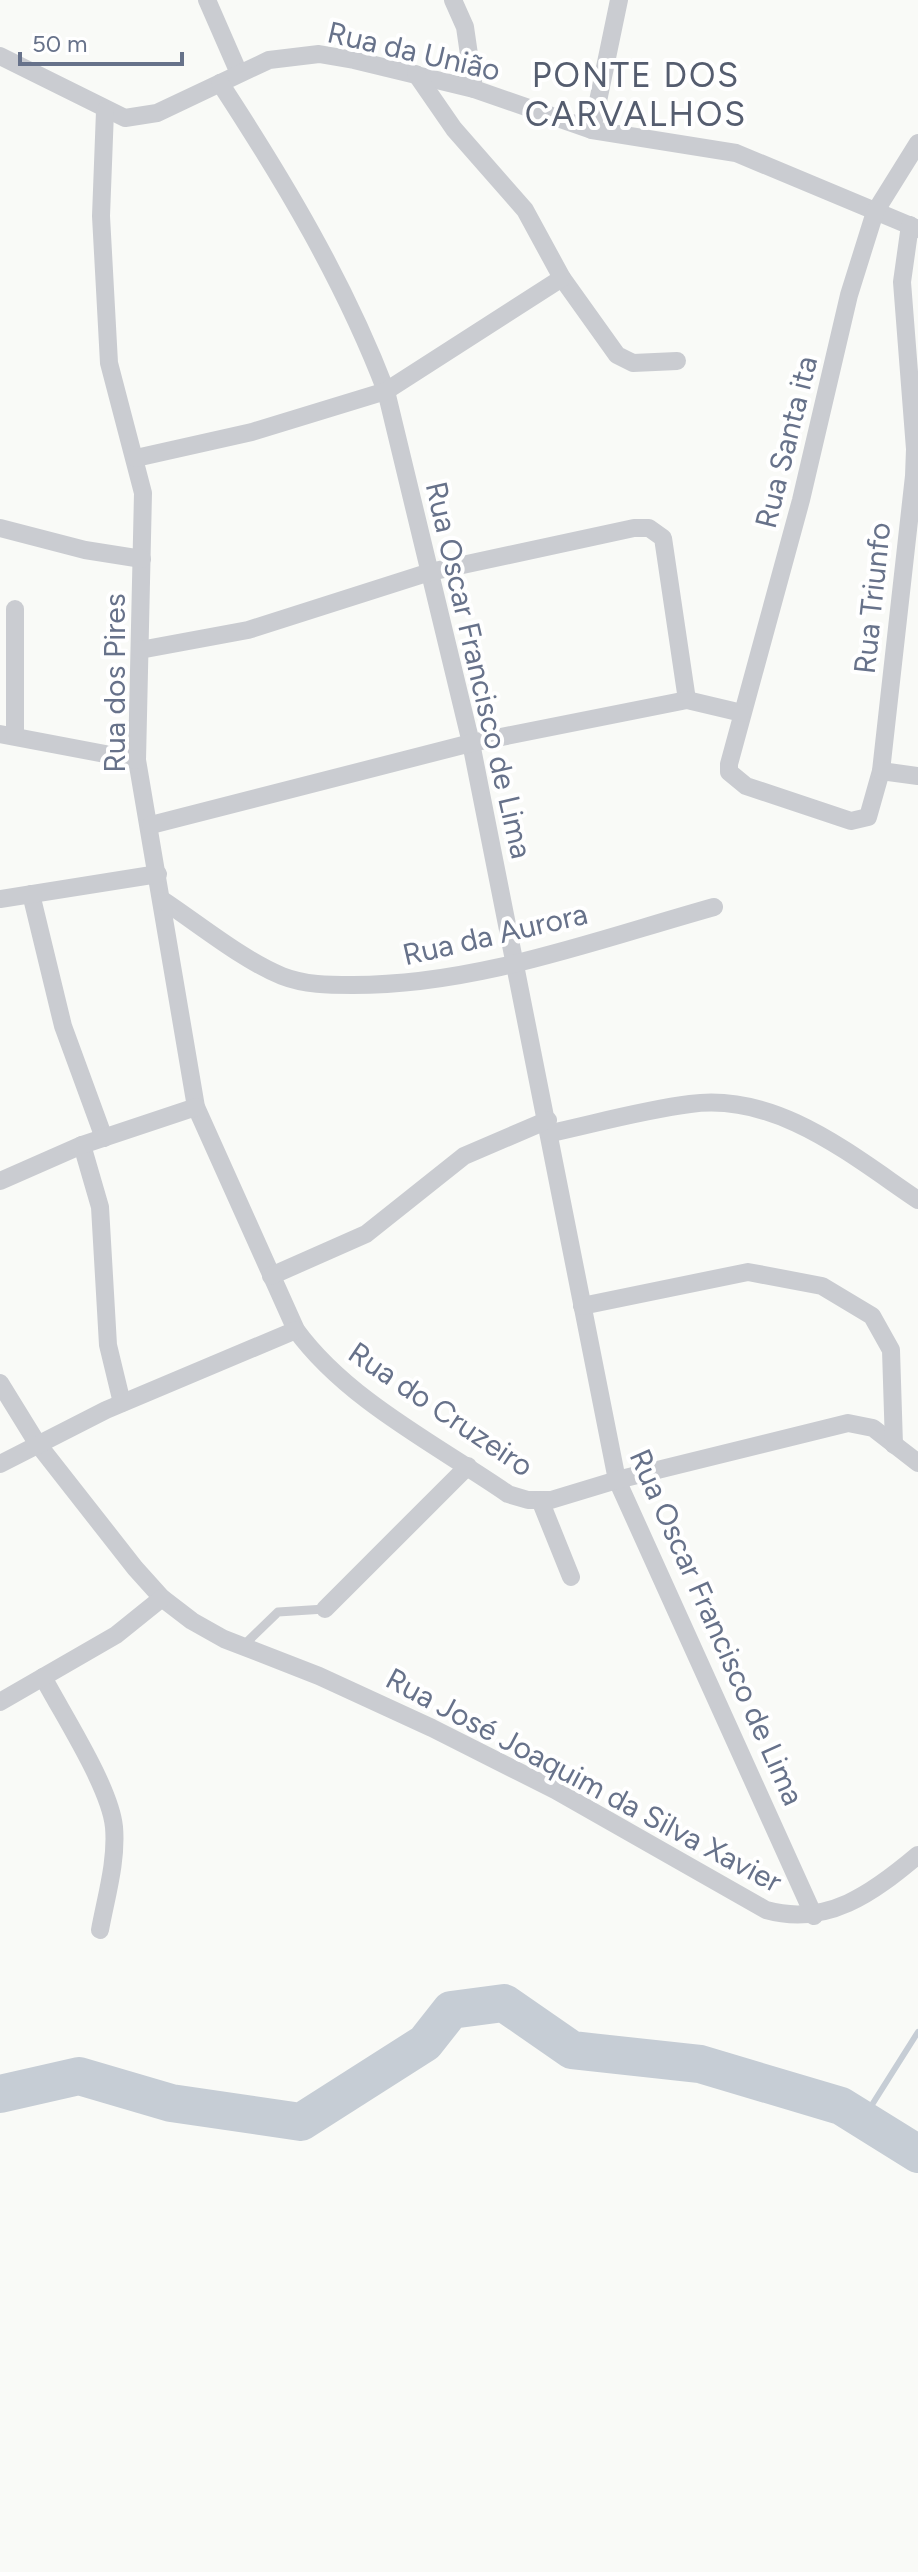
<svg xmlns="http://www.w3.org/2000/svg" width="918" height="2572" font-family="Figtree,sans-serif">
	<style>
		.lines { fill: none; stroke-linecap: round; stroke-linejoin: round }
		.stream { stroke: #c6cdd5; stroke-width: 6 }
		.river { stroke: #c6cdd5; stroke-width: 38 }
		.service { stroke: #caccd1; stroke-width: 9 }
		.minor { stroke: #caccd1; stroke-width: 18 }
		.labels { text-anchor: middle; dominant-baseline: central; stroke-width: 8; stroke-linejoin: round; paint-order: stroke }
		.street-label { font-size: 30px; fill: #67728a; stroke: #fff }
		.quarter-label { font-size: 34px; letter-spacing: 2px; fill: #555d6f; stroke: #fff }
	</style>
	<rect width="100%" height="100%" fill="#f9faf7"/>
	<g class="lines">
		<!-- stream -->
		<polyline class="stream" points="863,2119 918,2032"/>
		<!-- river -->
		<polyline class="river" points="0,2094 79,2076 171,2103 301,2122 425,2043 451,2010 504,2003 572,2050 700,2064 841,2106 918,2154"/>
		<!-- service -->
		<polyline class="service" points="243,1646 278,1612 325,1609"/>
		<!-- minor -->
		<g class="minor">
			<polyline points="207,0 238,71"/>
			<polyline points="453,0 465,27 474,89"/>
			<polyline points="0,56 125,118 157,113 269,60 319,54 354,60 474,89 592,130 736,153 918,229"/>
			<path d="M220 83C284 181 344 281 386 391L471 743 617 1480 814 1916"/>
			<path d="M105 111 101 216 109 363 143 493 137 760 196 1107 296 1330C347 1400 437 1445 508 1494L528 1500H551L617 1480 848 1423 873 1428 918 1463"/>
			<polyline points="592,130 619,0"/>
			<polyline points="910,225 902,282 915,449 914,476 881,771 868,817 851,821 746,786 729,772 729,764 801,500 849,295 875,212 918,143"/>
			<polyline points="562,278 617,355 633,363 677,361"/>
			<polyline points="136,458 252,432 386,391 562,278 525,210 454,129 416,74"/>
			<polyline points="0,528 85,550 142,559"/>
			<polyline points="140,650 248,630 430,572 634,528 649,528 663,538 687,700"/>
			<polyline points="0,734 137,760"/>
			<polyline points="15,736 15,609"/>
			<polyline points="881,771 918,776"/>
			<polyline points="151,825 471,743 687,700 742,713"/>
			<polyline points="31,894 63,1026 104,1138"/>
			<polyline points="0,899 158,874"/>
			<path d="M164 901C200 925 243 960 282 976 305 985 329 985 353 985 477 985 596 940 714 907"/>
			<path d="M551 1133C597 1123 643 1110 690 1104 777 1092 851 1155 918 1200"/>
			<polyline points="82,1145 100,1207 108,1345 122,1403"/>
			<polyline points="0,1181 82,1145 196,1107"/>
			<polyline points="271,1276 366,1234 464,1156 548,1120"/>
			<polyline points="582,1306 748,1272 822,1286 872,1316 891,1350 894,1445"/>
			<path d="M0 1383 37 1443 135 1568 162 1598 192 1621 224 1639 319 1676 432 1728 555 1790 766 1910C827 1927 873 1893 918 1855"/>
			<polyline points="0,1464 106,1410 296,1330"/>
			<polyline points="540,1500 571,1577"/>
			<polyline points="325,1609 468,1466"/>
			<path d="M43 1677C63 1715 110 1787 114 1827 117 1861 106 1897 100 1930"/>
			<polyline points="0,1702 116,1635 162,1598"/>
		</g>
	</g>
	<g class="labels">
		<!-- street labels -->
		<g class="street-label">
			<text transform="translate(414 51) rotate(13)">Rua da União</text>
			<text transform="translate(786 442) rotate(-76)">Rua Santa ita</text>
			<text transform="translate(872 598) rotate(-84)">Rua Triunfo</text>
			<text transform="translate(479 670) rotate(77)">Rua Oscar Francisco de Lima</text>
			<text transform="translate(114 683) rotate(-90)">Rua dos Pires</text>
			<text transform="translate(495 934) rotate(-13)">Rua da Aurora</text>
			<text transform="translate(441 1409) rotate(34)">Rua do Cruzeiro</text>
			<text transform="translate(717 1627) rotate(66)">Rua Oscar Francisco de Lima</text>
			<text transform="translate(584 1780) rotate(28)">Rua José Joaquim da Silva Xavier</text>
		</g>
		<!-- quarter labels -->
		<g class="quarter-label">
			<text x="636" y="75">PONTE DOS<tspan x="636" dy="39">CARVALHOS</tspan></text>
		</g>
	</g>
	<!-- scale -->
	<path d="M20 52v12h162v-12" fill="none" stroke="#67728a" stroke-width="4"/>
	<text x="32" y="52" font-size="24" fill="#67728a" stroke="#ffffff" stroke-width="6" paint-order="stroke">50 m</text>
</svg>
